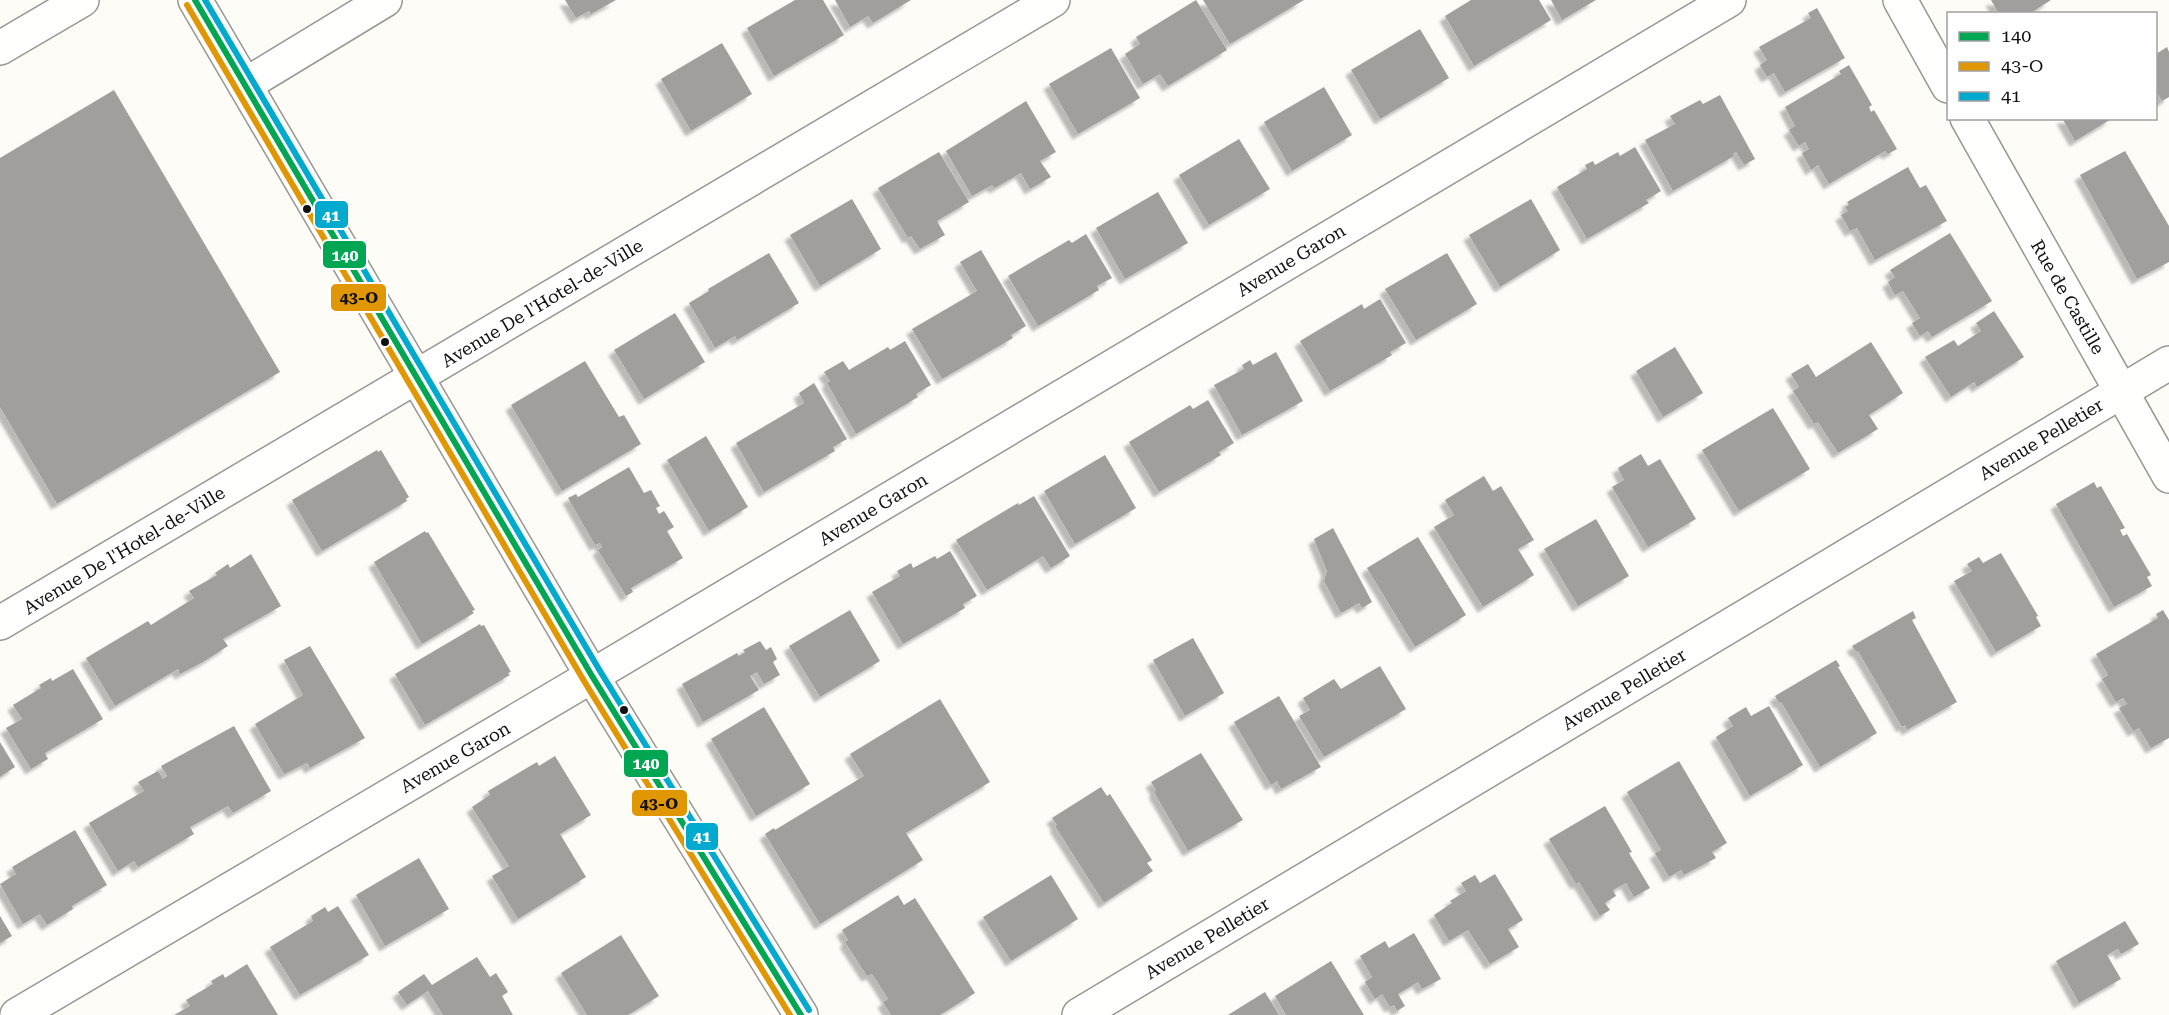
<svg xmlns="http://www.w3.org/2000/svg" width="2169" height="1015" font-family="'Roboto Serif',serif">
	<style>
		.building { fill: #a19f9c; filter: url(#shadow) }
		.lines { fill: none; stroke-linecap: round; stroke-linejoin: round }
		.minor-casing { stroke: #979795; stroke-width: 36 }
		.minor { stroke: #fffffe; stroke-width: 33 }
		.bus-1-casing { stroke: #fff; stroke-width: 10 }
		.bus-2-casing { stroke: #fff; stroke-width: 10 }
		.bus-3-casing { stroke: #fff; stroke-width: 10 }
		.bus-1 { stroke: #00a651; stroke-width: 6 }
		.bus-2 { stroke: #e09702; stroke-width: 6 }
		.bus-3 { stroke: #00a9ce; stroke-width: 6 }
		.bus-dot { fill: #111; stroke: #fff; stroke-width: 2 }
		.labels { text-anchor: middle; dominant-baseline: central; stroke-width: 6; stroke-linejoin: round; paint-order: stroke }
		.street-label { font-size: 18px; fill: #111; stroke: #fff }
		.line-badge { stroke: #fff; stroke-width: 2 }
		.badge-label { font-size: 16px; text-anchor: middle; font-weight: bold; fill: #fff }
		.pale-badge-label { font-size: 16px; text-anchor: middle; font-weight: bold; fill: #111 }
	</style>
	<defs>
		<filter id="shadow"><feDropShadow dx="-5.5" dy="5.5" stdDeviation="1.5" flood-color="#0004"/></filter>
	</defs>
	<rect width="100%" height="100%" fill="#fdfcf7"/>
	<!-- building -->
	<g class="building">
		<polygon points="565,0 616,0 591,14 589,11 576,18"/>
		<polygon points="795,0 823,0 844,35 774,76 747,28"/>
		<polygon points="835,0 911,0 873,23 868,16 850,27"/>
		<polygon points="1196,0 1227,50 1168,86 1160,74 1143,84 1125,54 1140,44 1136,37"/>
		<polygon points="1203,0 1304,0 1230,44"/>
		<polygon points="1471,0 1539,0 1551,20 1474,66 1445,16"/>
		<polygon points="1551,0 1596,0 1562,20"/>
		<polygon points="1991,0 2051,0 2029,14 1999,14"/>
		<polygon points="1817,8 1845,58 1785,92 1774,73 1767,77 1760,65 1767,60 1759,47 1811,18 1808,13"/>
		<polygon points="1420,29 1449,78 1380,119 1351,70"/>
		<polygon points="722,43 752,94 691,131 661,79"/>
		<polygon points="2167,47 2169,52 2169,97 2162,101 2157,93 2156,94 2156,54"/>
		<polygon points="1111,48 1140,98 1078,134 1049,84"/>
		<polygon points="1849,65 1872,105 1869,107 1871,112 1874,110 1897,149 1888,154 1885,151 1829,184 1818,165 1811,170 1802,153 1809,149 1805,142 1799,146 1789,130 1795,126 1785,107 1841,74 1839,71"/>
		<polygon points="1324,87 1352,135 1292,171 1264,122"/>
		<polygon points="114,90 280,372 57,504 0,407 0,158"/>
		<polygon points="1720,95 1755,159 1744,165 1736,152 1733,154 1734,156 1673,191 1645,140 1675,124 1670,116 1700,100 1703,104"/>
		<polygon points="1026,101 1056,152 1040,161 1051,177 1030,189 1021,173 995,188 992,185 972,196 946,151"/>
		<polygon points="2062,118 2113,118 2075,141"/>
		<polygon points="1239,139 1270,189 1209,225 1179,175"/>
		<polygon points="1635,147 1661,191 1646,200 1649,203 1587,239 1557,187 1587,169 1585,165 1593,161 1595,165 1618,152 1620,156"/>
		<polygon points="2125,151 2169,226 2169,262 2137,279 2080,175"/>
		<polygon points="939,152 969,202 937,221 945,235 920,249 911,236 908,238 878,188"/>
		<polygon points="1908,167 1920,188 1926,185 1947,221 1875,260 1857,228 1850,231 1841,215 1848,211 1845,207 1849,205 1847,202"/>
		<polygon points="1158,192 1188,243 1125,279 1096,228"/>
		<polygon points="852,199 881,249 820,286 790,235"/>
		<polygon points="1531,199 1560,250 1500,287 1469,235"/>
		<polygon points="1950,233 1992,301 1932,337 1928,331 1920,336 1912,323 1920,318 1903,291 1895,295 1888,282 1895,277 1890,270"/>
		<polygon points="1086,234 1112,278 1097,286 1099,290 1038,326 1008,276 1069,240 1072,243"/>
		<polygon points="981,250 1026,326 1011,335 1013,338 942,379 912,329 977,291 960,262"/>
		<polygon points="769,253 799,303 737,340 735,336 715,348 689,303 709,291 708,289"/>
		<polygon points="1447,253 1477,304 1416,340 1385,289"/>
		<polygon points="1380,299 1406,343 1390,352 1392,355 1330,391 1300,341 1362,304 1364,309"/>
		<polygon points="1994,311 2024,357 1977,387 1974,382 1951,397 1925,357 1954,340 1958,346 1981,331 1976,323"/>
		<polygon points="675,313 705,362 644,399 614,350"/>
		<polygon points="905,341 931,385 916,394 918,397 856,434 827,383 830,381 824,372 843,361 849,370 888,347 890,350"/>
		<polygon points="1871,342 1903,393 1869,415 1878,429 1838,453 1818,422 1814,424 1793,391 1799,387 1791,374 1808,364 1816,377"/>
		<polygon points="1675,347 1703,393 1663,417 1636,371"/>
		<polygon points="1276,352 1303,401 1242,435 1214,385 1244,369 1242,365 1250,360 1253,365"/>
		<polygon points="585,361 619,417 624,415 641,444 562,491 511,405"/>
		<polygon points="814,383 847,439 833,447 835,451 764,492 736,443 804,403 799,393"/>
		<polygon points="1208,400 1234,443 1219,452 1221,455 1159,492 1129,442 1190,405 1193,409"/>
		<polygon points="1773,408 1810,469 1739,511 1702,450"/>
		<polygon points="706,436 748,507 709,531 667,460"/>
		<polygon points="377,450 378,452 381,450 409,497 406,499 407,501 322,551 292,500"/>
		<polygon points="1641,454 1648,466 1660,459 1696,519 1648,547 1612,487 1624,480 1618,468"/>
		<polygon points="1105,455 1136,508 1075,544 1044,491"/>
		<polygon points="629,467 644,493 651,490 660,506 656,508 659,514 664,511 674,527 667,531 683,558 631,588 633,592 626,596 598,550 602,547 600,543 595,545 568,498 576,494 578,497"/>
		<polygon points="1484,476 1493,491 1501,486 1534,540 1518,549 1534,575 1483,607 1434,527 1454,515 1445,500"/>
		<polygon points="2094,482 2097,488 2101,486 2125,528 2120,530 2123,536 2127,534 2151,575 2147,577 2152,586 2114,607 2056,504"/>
		<polygon points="1034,496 1070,556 1051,568 1043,556 987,590 956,540 1018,503 1019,505"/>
		<polygon points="1596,519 1629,576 1578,606 1544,549"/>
		<polygon points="1333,528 1372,602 1362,608 1359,603 1341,613 1324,581 1327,571 1314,539"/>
		<polygon points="425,531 426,533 428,532 475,610 472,611 474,613 422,644 374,562"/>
		<polygon points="1418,537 1466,615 1415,647 1367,568"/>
		<polygon points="950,551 977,596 963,604 965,608 903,644 872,592 900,576 897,571 911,563 913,568 935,556 937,559"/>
		<polygon points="2001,553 2038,616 2036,617 2041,626 1996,652 1954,581 1972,571 1967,564 1979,557 1983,563"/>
		<polygon points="251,554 281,606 223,639 228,646 203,662 180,674 178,669 115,706 86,658 148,621 151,625 194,598 189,591 217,575 215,573 228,564 230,568"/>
		<polygon points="850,610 880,661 820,697 789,646"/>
		<polygon points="2163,610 2169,620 2169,738 2151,748 2139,728 2133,731 2119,708 2127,704 2123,698 2116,702 2102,679 2108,675 2096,654 2158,618 2156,614"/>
		<polygon points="1913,611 1916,618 1912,620 1957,702 1907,730 1905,725 1902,727 1858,651 1856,652 1852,646"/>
		<polygon points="480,624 481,626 484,625 511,672 508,673 510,675 425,725 395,674"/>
		<polygon points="1193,638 1224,693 1185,716 1153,660"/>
		<polygon points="760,641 766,650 771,647 777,659 773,662 780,675 764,684 757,672 750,676 759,690 703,722 682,684 737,653 739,656 745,652 743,650"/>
		<polygon points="310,646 365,738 310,768 307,763 284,774 255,724 303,695 284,660"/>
		<polygon points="1836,660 1840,666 1838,667 1877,733 1820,767 1781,702 1779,703 1775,696"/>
		<polygon points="1380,666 1406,709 1324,757 1299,716 1310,710 1303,698 1334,679 1341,689"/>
		<polygon points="73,669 103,719 45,753 48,759 31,769 6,728 22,719 13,705 41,688 39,685 51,678 52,681"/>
		<polygon points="1279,696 1321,767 1281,789 1277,781 1271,785 1234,722"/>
		<polygon points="940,699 990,782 906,833 923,860 820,924 765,834 774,828 775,830 864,776 850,754"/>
		<polygon points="1769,706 1803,765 1750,796 1716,737 1733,726 1728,718 1746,707 1751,716"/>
		<polygon points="764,707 810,784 756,816 711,739"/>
		<polygon points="234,726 271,791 233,813 228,806 190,827 194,834 138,867 134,861 118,871 89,823 144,791 138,782 158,771 163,779 167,776 161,766"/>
		<polygon points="0,742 15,767 0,777"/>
		<polygon points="1201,753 1243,820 1188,851 1154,792 1156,790 1151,782"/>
		<polygon points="555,756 591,815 560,834 586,877 518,919 492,876 509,866 472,807 490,795 488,791 537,762 539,766"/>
		<polygon points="1679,761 1727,843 1712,852 1716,858 1684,875 1681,870 1669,877 1655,853 1661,850 1627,792"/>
		<polygon points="1101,787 1107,796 1110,794 1152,860 1147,863 1153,871 1104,903 1055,826 1057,825 1052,818"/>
		<polygon points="1605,806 1632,852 1629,853 1650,888 1634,897 1626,883 1613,890 1616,896 1605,903 1610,910 1600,916 1579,882 1576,884 1549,839"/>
		<polygon points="75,830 107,885 72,906 73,909 47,925 40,914 23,924 0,884 16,874 12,867"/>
		<polygon points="419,858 449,909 385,946 356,895"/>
		<polygon points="1495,874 1523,920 1508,929 1519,947 1490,964 1468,930 1449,941 1434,915 1452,903 1450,901 1466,891 1461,883 1475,875 1480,883"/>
		<polygon points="1051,875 1078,919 1011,961 983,917"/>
		<polygon points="898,895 904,905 915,898 975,993 940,1015 891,1015 883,1002 888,999 880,986 872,974 867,976 845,942 848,940 842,930"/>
		<polygon points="338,906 369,955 300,995 270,947 313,921 311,916 325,907 328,912"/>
		<polygon points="0,916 12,936 0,943"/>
		<polygon points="2125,921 2139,944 2121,954 2118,949 2107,955 2121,979 2079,1003 2056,961"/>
		<polygon points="1414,933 1441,979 1422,989 1418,982 1398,994 1405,1006 1397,1011 1394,1005 1390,1007 1382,994 1375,999 1365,982 1372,977 1360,956 1385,941 1389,948"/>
		<polygon points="621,935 659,996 628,1015 587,1015 561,973"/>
		<polygon points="477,957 490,977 496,973 508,992 502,996 513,1015 443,1015 428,991 407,1005 398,992 424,974 432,985"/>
		<polygon points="1331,961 1364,1015 1286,1015 1275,996"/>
		<polygon points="247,964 278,1015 174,1015 190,1006 186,1000 213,984 211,981 223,974 225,978"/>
		<polygon points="1265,992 1279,1015 1228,1015"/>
	</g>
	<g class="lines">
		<defs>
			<g id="minor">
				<polyline points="195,0 592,676 801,1015"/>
				<polyline points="1900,0 1948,86"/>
				<polyline points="0,48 82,0"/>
				<polyline points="245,85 385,0"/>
				<polyline points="1967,118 2169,476"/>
				<polyline points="0,623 1053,0"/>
				<polyline points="17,1015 592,676 1729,0"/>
				<polyline points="1079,1015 2169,363"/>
			</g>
		</defs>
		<!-- minor casing -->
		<use href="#minor" class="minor-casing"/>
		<!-- minor -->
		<use href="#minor" class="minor"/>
		<defs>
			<polyline id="bus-1" points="195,0 592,676 801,1015"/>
			<polyline id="bus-2" points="187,5 584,681 790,1015"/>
			<polyline id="bus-3" points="205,0 600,671 809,1010"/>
		</defs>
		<!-- bus-1 casing -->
		<use href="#bus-1" class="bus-1-casing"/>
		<!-- bus-2 casing -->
		<use href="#bus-2" class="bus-2-casing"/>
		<!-- bus-3 casing -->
		<use href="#bus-3" class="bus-3-casing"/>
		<!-- bus-1 -->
		<use href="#bus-1" class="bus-1"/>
		<!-- bus-2 -->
		<use href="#bus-2" class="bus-2"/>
		<!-- bus-3 -->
		<use href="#bus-3" class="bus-3"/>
	</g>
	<!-- markers -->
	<g class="bus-dot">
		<circle cx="307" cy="209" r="5"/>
		<circle cx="385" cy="342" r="5"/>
		<circle cx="624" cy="710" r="5"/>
	</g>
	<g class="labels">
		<!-- street labels -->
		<g class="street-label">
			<text transform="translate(1291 260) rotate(-31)">Avenue Garon</text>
			<text transform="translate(2068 297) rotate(60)">Rue de Castille</text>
			<text transform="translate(542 303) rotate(-31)">Avenue De l'Hotel-de-Ville</text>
			<text transform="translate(2041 439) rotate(-31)">Avenue Pelletier</text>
			<text transform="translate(873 509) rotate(-31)">Avenue Garon</text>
			<text transform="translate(124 550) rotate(-31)">Avenue De l'Hotel-de-Ville</text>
			<text transform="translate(1624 689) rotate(-31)">Avenue Pelletier</text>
			<text transform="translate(455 757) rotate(-30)">Avenue Garon</text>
			<text transform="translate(1207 938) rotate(-31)">Avenue Pelletier</text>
		</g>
	</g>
	<g class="line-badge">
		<rect x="314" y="200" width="35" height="29" rx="6" fill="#00a9ce"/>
		<rect x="322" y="240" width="45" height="29" rx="6" fill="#00a651"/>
		<rect x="330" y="283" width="57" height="29" rx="6" fill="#e09702"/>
		<rect x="623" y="749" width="46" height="29" rx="6" fill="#00a651"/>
		<rect x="631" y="789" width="57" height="28" rx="6" fill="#e09702"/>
		<rect x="685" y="822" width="34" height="29" rx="6" fill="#00a9ce"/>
	</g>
	<g class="badge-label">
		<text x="331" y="221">41</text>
		<text x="345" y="261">140</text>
		<text x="646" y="769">140</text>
		<text x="702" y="842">41</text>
	</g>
	<g class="pale-badge-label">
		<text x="359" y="303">43-O</text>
		<text x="659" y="809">43-O</text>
	</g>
	<!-- legend -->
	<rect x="1947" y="12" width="210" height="108" fill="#ffffff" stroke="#a0a0a0" stroke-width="1.5"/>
	<rect x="1959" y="32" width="30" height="9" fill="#00a651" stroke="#a0a0a0" stroke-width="1.5"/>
	<text x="2001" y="42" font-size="18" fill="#111111">140</text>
	<rect x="1959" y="62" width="30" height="9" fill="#e09702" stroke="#a0a0a0" stroke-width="1.5"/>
	<text x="2001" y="72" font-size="18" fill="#111111">43-O</text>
	<rect x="1959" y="92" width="30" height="9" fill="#00a9ce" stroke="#a0a0a0" stroke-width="1.5"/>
	<text x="2001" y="102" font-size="18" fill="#111111">41</text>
</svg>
